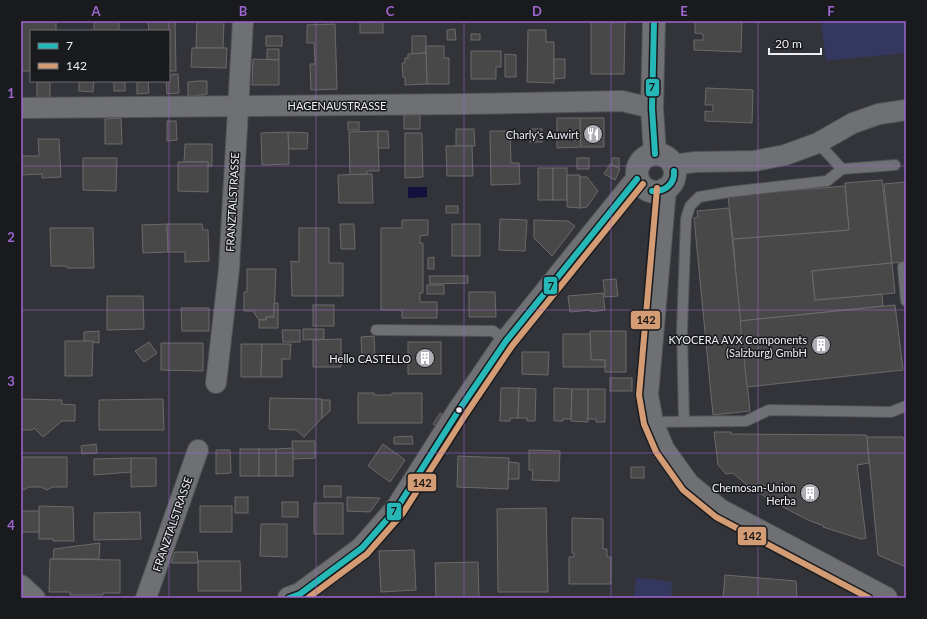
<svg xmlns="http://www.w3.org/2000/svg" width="927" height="619" font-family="Lato,sans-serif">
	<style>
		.green { fill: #35385e }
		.water { fill: #13103e }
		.building { fill: #494849; stroke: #6b6a6b }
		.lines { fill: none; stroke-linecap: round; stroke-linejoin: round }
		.lane-casing { stroke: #525357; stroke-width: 12 }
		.street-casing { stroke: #525357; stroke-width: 22 }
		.secondary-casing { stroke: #525357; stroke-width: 24 }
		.lane { stroke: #6f7074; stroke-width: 10 }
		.street { stroke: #6f7074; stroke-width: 20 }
		.secondary { stroke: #6f7074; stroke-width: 22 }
		.bus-1-casing { stroke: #191a1e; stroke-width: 9 }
		.bus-2-casing { stroke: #191a1e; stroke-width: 9 }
		.bus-1 { stroke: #26b7b7; stroke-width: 6 }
		.bus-2 { stroke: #d39c74; stroke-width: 6 }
		.grid { fill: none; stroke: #9e66cf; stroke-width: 1; stroke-opacity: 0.55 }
		.bus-dot { fill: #eeeff5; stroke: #191a1e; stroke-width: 1.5 }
		.labels { text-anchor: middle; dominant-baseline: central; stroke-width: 3; stroke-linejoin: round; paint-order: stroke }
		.street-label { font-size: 11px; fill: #eeeff5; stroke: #191a1e }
		.poi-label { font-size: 11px; fill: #eeeff5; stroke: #191a1e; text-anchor: end }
		.line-badge { stroke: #191a1e; stroke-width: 1.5 }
		.pale-badge-label { font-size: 11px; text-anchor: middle; font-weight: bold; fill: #111 }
		.neatline { fill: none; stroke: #9e66cf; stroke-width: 1.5 }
		.grid-label { font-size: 13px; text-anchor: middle; font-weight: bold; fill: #9e66cf }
	</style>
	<rect width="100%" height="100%" fill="#333439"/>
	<!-- green -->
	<g class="green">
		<polygon points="821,21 906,21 906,53 826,61"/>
		<polygon points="636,577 672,582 671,598 634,598"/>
	</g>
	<!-- water -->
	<polygon class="water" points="408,187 427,187 427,197 408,198"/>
	<!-- building -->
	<g class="building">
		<polygon points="21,21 56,21 56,31 31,31 31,71 21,71"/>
		<rect x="94" y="21" width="25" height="10"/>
		<polygon points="148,21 175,21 176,71 169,71 169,31 149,31"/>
		<polygon points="197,21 224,21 223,48 196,48"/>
		<rect x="360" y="21" width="23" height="12"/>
		<polygon points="591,21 625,21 624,74 591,74"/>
		<polygon points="695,21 742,21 741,52 694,50 694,40 703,40 703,34 695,33"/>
		<polygon points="335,24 337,89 311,90 310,64 315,64 314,43 307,43 307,25"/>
		<polygon points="455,29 456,40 447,40 447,30"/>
		<polygon points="528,30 546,30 546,42 554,42 554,83 527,82"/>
		<rect x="471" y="34" width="9" height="6"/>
		<rect x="266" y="36" width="16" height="10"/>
		<polygon points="412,36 426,36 426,53 412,54"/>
		<polygon points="426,46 444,46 444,58 449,58 449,84 427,84"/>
		<polygon points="192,48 227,48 226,68 191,67"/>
		<polygon points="267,49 279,49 279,60 267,59"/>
		<polygon points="471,51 501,51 501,67 496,67 496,79 471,79"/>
		<polygon points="426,53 427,84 405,85 405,77 403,77 402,63 405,63 405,58 408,58 408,54"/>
		<polygon points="505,54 516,55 516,77 505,77"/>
		<polygon points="253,59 279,60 279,85 252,85"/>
		<polygon points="554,59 565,59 565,78 554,79"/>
		<polygon points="172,74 178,74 179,93 167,94 166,81 169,81 169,76 172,76"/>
		<rect x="37" y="81" width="13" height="19"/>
		<polygon points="79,81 94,81 93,92 79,91"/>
		<rect x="114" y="81" width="11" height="10"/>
		<polygon points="137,81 148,81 149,93 137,94"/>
		<polygon points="197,81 207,81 207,94 188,97 188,82"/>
		<polygon points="706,88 753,90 752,123 705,121 705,111 713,112 713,105 705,105"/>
		<polygon points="420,114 420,129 404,129 404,115"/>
		<polygon points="121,118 122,144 105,144 105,119"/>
		<polygon points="557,118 580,118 581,147 557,148"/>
		<polygon points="580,118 604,118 604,147 581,147"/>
		<polygon points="167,121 176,121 177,140 167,141"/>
		<rect x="348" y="122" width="11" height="8"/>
		<polygon points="456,129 474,129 475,146 456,146"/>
		<rect x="530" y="129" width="12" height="13"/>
		<polygon points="378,131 379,171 367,171 367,174 350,175 349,132"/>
		<polygon points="378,131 388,131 389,148 378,148"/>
		<polygon points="490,131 510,131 511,163 519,163 520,184 491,185"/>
		<polygon points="288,132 289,164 262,165 261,133"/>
		<polygon points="288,132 308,133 307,149 289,149"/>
		<polygon points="405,133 422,133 423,177 405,178"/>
		<polygon points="38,139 59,139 61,177 42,178 42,174 21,175 21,156 39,156"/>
		<polygon points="185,144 212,144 212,166 208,166 208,162 184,162"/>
		<polygon points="446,146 472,146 473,176 447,176"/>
		<polygon points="83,158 117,158 116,191 83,190"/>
		<rect x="577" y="158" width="12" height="11"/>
		<polygon points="612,158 619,158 619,168 612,165"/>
		<polygon points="178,162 208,162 208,192 178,191"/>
		<polygon points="610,164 620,169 615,180 604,174"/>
		<rect x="538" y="168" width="15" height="32"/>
		<rect x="553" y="168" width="14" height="32"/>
		<polygon points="372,174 373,203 339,203 338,175"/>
		<polygon points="567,175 580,175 580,208 567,207"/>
		<polygon points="580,177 587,177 598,191 587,207 580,208"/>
		<polygon points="882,180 892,263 812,271 815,300 882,294 883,306 740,321 733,239 849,230 845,183"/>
		<polygon points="905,182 906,262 892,263 884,184"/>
		<polygon points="845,186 849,230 733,239 728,196"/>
		<rect x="446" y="206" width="12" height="7"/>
		<polygon points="729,208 750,411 713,415 694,218 698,217 697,211"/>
		<polygon points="500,219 527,220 525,251 499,250"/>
		<polygon points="402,220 428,220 428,235 420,236 420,243 423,243 423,293 420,293 420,302 437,302 437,318 402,318 402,310 381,310 381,228 402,228"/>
		<polygon points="534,220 568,221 575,226 552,256 534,238"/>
		<polygon points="167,224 168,252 143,253 142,225"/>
		<polygon points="167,224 202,224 203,230 208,230 209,261 185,262 185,252 168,252"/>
		<polygon points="340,224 354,224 355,249 341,249"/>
		<rect x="452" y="224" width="28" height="32"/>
		<polygon points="50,228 93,228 94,268 67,268 67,266 51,266"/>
		<polygon points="299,228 329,228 329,263 343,263 343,296 292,296 291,261 299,262"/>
		<polygon points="434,257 434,269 428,269 428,258"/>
		<polygon points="892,263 895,293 815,300 812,271"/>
		<polygon points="247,269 276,269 274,317 266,317 266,320 259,320 254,313 254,311 244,311 244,292 247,292"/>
		<polygon points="429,276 468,276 468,283 430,284"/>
		<polygon points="616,279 618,296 605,297 603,280"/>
		<rect x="427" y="285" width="17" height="9"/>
		<polygon points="469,292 495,292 496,317 469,317"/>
		<polygon points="603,293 605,310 591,312 591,310 570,312 568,296"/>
		<polygon points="107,296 143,296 144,329 107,330"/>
		<polygon points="274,303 278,303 278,328 259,328 259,320 266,320 266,317 274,317"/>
		<rect x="313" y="305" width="21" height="21"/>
		<polygon points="895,305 903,370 747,387 740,321"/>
		<polygon points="181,308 209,308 209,331 182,331"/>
		<polygon points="303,329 324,329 324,339 303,340"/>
		<polygon points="282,330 300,330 300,342 283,342"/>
		<polygon points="99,331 99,343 84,341 84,332"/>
		<polygon points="590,331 626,331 626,372 605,372 605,360 591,360"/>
		<polygon points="563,334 590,334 591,360 605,360 605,367 563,367"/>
		<polygon points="374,336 375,355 362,356 361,337"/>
		<polygon points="341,339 341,367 313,367 313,340"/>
		<polygon points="65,341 93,341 92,376 65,376"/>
		<polygon points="149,342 157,353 144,362 135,351"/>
		<rect x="408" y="342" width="33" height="32"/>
		<polygon points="161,343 203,343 203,371 161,370"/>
		<polygon points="241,344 262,344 261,377 241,377"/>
		<polygon points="262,344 291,344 290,359 282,359 282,377 261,377"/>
		<polygon points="522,352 549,352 548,375 522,374"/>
		<rect x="610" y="378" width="22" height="13"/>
		<polygon points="501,388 519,388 518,418 510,418 510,421 500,421"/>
		<polygon points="519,388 536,389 535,421 527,421 527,418 518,418"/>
		<polygon points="554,388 572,389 571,419 563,419 563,421 554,421"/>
		<polygon points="572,389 588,389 588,422 571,421"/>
		<polygon points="588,389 605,389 605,422 596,422 596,419 588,419"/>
		<polygon points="358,393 374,393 374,395 392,395 392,393 422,393 422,423 358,423"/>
		<polygon points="270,398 322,399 322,418 304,437 296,430 269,429"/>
		<polygon points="21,399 62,400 61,404 75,405 75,421 62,421 43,437 34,428 32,430 21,430"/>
		<polygon points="163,399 164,430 99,430 99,400"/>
		<polygon points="322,400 330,400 330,411 322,418"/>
		<polygon points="440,413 442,414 436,426 433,424"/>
		<polygon points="714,432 731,432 731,434 866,435 867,437 869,463 857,465 866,538 861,539 823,527 824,526 808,520 770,500 747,485 733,473 726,474 718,465"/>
		<polygon points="412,436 413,444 394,444 394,437"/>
		<polygon points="867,437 903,437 903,439 906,439 906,567 878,555"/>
		<polygon points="292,441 315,441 315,458 293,459"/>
		<polygon points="96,444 97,453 82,454 81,446"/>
		<polygon points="383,444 405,460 390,482 368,466"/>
		<polygon points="292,448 293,449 293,476 276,476 276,449"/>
		<rect x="240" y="449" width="19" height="27"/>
		<rect x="259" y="449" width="17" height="27"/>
		<polygon points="216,450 230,450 231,473 216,474"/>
		<polygon points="529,450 560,451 559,481 532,480 533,470 529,470"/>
		<polygon points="458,456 509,458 508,489 457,487"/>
		<polygon points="21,457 67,457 67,487 52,487 47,490 41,487 29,487 24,490 21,489"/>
		<polygon points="131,458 156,458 156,486 131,487"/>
		<polygon points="131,458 131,472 94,475 94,459"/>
		<polygon points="509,462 519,463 519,479 508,479"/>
		<rect x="631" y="467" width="13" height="11"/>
		<rect x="324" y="486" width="17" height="11"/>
		<rect x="235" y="497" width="13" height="16"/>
		<polygon points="347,497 380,498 370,512 347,511"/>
		<rect x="282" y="502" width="16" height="15"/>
		<rect x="314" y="503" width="29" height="31"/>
		<polygon points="39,506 73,507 74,541 53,541 53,539 39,539"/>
		<rect x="200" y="506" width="32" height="26"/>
		<polygon points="546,508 548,592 498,592 497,509"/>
		<rect x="21" y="511" width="18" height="21"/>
		<polygon points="140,512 141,539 94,540 94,513"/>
		<polygon points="572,518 603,519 603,549 607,549 607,557 611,557 611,584 569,584 569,557 574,557 574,553 572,553"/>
		<polygon points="261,524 287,524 287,557 260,556"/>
		<polygon points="100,543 99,559 53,559 54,549"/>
		<polygon points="414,550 416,590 381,592 379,551"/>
		<polygon points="175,552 197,552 198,563 171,563"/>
		<polygon points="50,559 120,560 120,593 103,593 103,595 70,595 70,592 49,592"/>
		<polygon points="198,561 240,561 241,591 198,591"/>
		<polygon points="478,562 479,598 436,598 435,563"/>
		<polygon points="725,575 796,581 797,598 723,598"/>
	</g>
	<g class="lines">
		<defs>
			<g id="lane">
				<polyline points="818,143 842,169"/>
				<polyline points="903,267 906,301"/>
				<polyline points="376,330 493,331 506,341"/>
				<polyline points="684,421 682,330 686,219 690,206 699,197 729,192 827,181 842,169 895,165"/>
				<polyline points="652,422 746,421 769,410 891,412 906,406"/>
			</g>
			<g id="street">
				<polyline points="21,108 465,104 622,101 652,108"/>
				<polyline points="673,165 695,162 754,161 785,155 818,143 853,123 879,114 906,110"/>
				<polyline points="216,383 229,269 243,21"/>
				<polyline points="21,585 35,598"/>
				<polyline points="146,598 198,450"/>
			</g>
			<g id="secondary">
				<polyline points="654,21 652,108 655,154"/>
				<circle cx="656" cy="173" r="19"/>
				<polyline points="665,189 647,395 652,422 663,449 688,484 720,510 886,598"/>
				<polyline points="289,598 300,594 362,548 397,508 459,410 506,341 637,179"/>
			</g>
		</defs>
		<!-- lane casing -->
		<use href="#lane" class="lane-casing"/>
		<!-- street casing -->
		<use href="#street" class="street-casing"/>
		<!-- secondary casing -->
		<use href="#secondary" class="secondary-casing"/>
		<!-- lane -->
		<use href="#lane" class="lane"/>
		<!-- street -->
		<use href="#street" class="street"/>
		<!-- secondary -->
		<use href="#secondary" class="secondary"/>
		<defs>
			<g id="bus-1">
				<polyline points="654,21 652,108 655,154"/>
				<path d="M652 191C665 192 675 184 674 171"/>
				<polyline points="289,598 300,594 362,548 397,508 459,410 506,341 637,179"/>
			</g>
			<g id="bus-2">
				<polyline points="657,188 639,395 644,424 656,452 683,490 716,517 869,598"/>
				<polyline points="308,598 367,554 403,513 466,414 512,346 643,184"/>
			</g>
		</defs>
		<!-- bus-1 casing -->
		<use href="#bus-1" class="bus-1-casing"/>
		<!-- bus-2 casing -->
		<use href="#bus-2" class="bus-2-casing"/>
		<!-- bus-1 -->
		<use href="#bus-1" class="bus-1"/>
		<!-- bus-2 -->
		<use href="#bus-2" class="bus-2"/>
	</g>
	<!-- grid -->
	<path class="grid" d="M169 21V598M316 21V598M464 21V598M611 21V598M758 21V598M21 166H906M21 310H906M21 453H906"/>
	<!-- icons -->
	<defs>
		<symbol id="restaurant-disc" viewBox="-11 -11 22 22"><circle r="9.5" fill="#adaeb3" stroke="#191a1e"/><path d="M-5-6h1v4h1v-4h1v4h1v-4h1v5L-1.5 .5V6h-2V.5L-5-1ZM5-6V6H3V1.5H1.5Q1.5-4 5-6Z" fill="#fff"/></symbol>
		<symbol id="building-disc" viewBox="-11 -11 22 22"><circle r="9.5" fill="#adaeb3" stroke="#191a1e"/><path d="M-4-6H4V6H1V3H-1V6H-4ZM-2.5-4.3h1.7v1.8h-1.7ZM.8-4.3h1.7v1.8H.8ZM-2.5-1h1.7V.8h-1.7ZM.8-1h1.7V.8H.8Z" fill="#fff"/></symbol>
	</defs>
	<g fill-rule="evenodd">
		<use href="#restaurant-disc" x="582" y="123" width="22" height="22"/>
		<use href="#building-disc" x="810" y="334" width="22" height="22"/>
		<use href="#building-disc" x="414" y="347" width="22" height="22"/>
		<use href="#building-disc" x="799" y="482" width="22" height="22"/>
	</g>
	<!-- markers -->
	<circle class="bus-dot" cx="459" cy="410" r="3.5"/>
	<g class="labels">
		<!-- street labels -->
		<g class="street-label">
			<text x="337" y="105">HAGENAUSTRASSE</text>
			<text transform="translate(232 202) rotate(-87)">FRANZTALSTRASSE</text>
			<text transform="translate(172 524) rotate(-71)">FRANZTALSTRASSE</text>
		</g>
		<!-- poi labels -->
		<g class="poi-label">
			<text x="579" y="134">Charly's Auwirt</text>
			<text x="807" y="339">KYOCERA AVX Components<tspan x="807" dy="13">(Salzburg) GmbH</tspan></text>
			<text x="411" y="358">Hello CASTELLO</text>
			<text x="796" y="487">Chemosan-Union<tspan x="796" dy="13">Herba</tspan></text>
		</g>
	</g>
	<g class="line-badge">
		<rect x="645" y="78" width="15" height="19" rx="4" fill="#26b7b7"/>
		<rect x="543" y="276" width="15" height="19" rx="4" fill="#26b7b7"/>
		<rect x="630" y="310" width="31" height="20" rx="4" fill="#d39c74"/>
		<rect x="407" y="473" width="30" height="19" rx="4" fill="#d39c74"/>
		<rect x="386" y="502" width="16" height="19" rx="4" fill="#26b7b7"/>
		<rect x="737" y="526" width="30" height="20" rx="4" fill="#d39c74"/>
	</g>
	<g class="pale-badge-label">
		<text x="652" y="91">7</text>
		<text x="551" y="290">7</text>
		<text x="646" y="324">142</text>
		<text x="422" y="487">142</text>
		<text x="394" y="515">7</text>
		<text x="752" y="540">142</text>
	</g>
	<!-- border -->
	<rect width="927" height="619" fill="none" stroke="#191a1e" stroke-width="44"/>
	<!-- legend -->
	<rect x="30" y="30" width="140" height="52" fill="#191a1e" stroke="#6e6f74"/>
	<rect x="38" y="43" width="20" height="6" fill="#26b7b7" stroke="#6e6f74"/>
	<text x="66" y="50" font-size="12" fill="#eeeff5">7</text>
	<rect x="38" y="63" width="20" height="6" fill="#d39c74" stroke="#6e6f74"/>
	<text x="66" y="70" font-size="12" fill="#eeeff5">142</text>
	<!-- scale -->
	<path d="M769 48v6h52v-6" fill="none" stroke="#eeeff5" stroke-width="2"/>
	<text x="775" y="48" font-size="12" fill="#eeeff5" stroke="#191a1e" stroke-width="3" paint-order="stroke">20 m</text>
	<rect x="22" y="22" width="883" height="575" class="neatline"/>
	<g class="grid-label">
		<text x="96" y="16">A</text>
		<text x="243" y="16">B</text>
		<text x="390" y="16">C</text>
		<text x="537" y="16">D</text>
		<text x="684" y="16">E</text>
		<text x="831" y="16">F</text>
		<text x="11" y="98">1</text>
		<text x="11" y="242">2</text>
		<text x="11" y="386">3</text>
		<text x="11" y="530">4</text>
	</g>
</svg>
